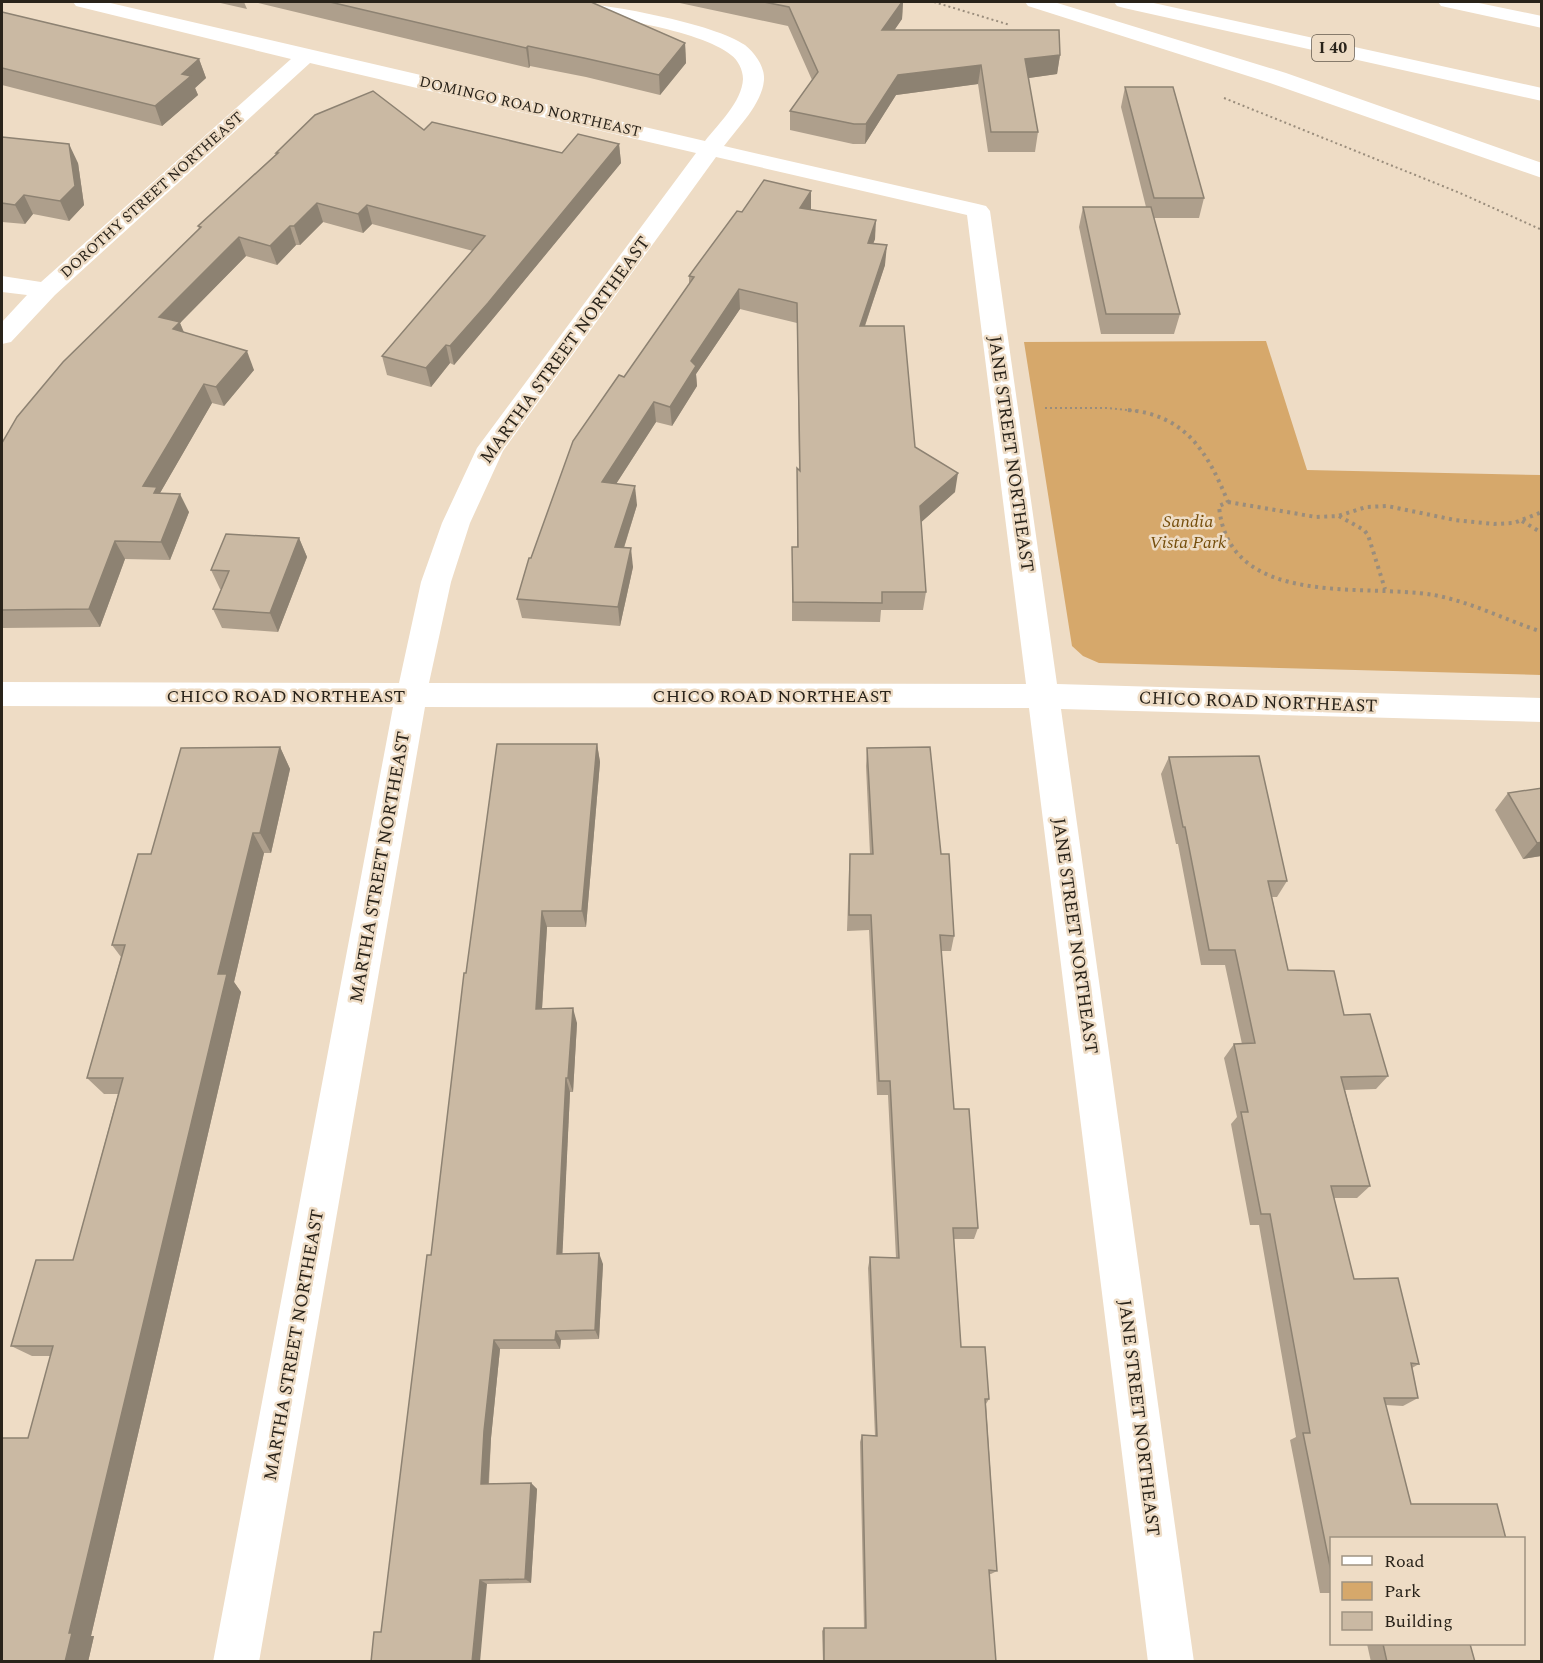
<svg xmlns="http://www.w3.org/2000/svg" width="1543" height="1663" font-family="Spectral,serif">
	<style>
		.green { fill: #d6a86b }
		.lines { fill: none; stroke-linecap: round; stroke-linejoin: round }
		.path-far1 { stroke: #9a8d7c; stroke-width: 2; stroke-dasharray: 2 3; stroke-linecap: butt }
		.path { stroke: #9a8d7c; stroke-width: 4; stroke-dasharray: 3 4.5; stroke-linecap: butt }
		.street { fill: #fff; fill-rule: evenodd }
		.highway { fill: #fff; fill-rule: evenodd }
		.wall { fill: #ae9f8c }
		.shaded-wall { fill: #8d8272 }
		.building { fill: #cab9a3; stroke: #8d8272; stroke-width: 1.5 }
		.labels { text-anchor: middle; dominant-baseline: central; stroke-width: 5; stroke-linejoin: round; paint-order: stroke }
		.far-street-label { font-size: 15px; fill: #29231a; stroke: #eedcc5 }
		.shield { fill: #eedcc5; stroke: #645a4d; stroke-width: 1.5 }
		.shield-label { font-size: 16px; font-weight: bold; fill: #29231a }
		.street-label { font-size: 18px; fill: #29231a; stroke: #eedcc5 }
		.park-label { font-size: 18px; font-style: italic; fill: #754e0c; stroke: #eedcc5 }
	</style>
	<rect width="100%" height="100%" fill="#eedcc5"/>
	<!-- green -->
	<polygon class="green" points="1266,341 1307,470 1541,475 1541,675 1099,663 1083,656 1072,646 1024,342"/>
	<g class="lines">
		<!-- path-far1 -->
		<g class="path-far1">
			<polyline points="934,2 1010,25"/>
			<polyline points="1224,98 1460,193 1542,230"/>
			<polyline points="1045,408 1108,408 1138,411"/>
		</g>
		<!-- path -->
		<g class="path">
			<path d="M1128 410C1186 415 1208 453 1228 502L1219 506C1228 610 1364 583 1434 595 1471 602 1506 620 1542 632"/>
			<polyline points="1228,502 1316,517 1338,516 1366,507 1387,506 1455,520 1494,524 1514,523 1542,512"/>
			<polyline points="1339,516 1364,530 1368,535 1385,589"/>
			<polyline points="1522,521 1542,533"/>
		</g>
		<!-- street -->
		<path class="street" d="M73 2H106L705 141C718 124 742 102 743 79 743 70 738 60 731 55 700 29 600 17 558 6L555 2C592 0 715 23 745 45 755 53 765 67 764 80 762 104 738 127 724 146L978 204 986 206 990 211 1057 684 1542 698V722L1061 709 1194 1662H1148L1029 708 425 707 259 1662H213L393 707 2 706V682L399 683 421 582 442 523 477 448 696 153 310 63 55 295 11 342 2 344V322L27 295 2 292V276L41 282 291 59 76 6ZM716 157 967 215 1026 684 429 683 451 582 470 523 503 451Z"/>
		<!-- highway -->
		<g class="highway">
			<polygon points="1025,2 1054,2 1286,73 1542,163 1542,178 1270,83 1028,6"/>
			<polygon points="1114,2 1149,2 1542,88 1542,101 1124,8 1117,6"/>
			<polygon points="1438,2 1474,2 1542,16 1542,28 1441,6"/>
		</g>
	</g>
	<!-- wall -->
	<g class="wall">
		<polygon points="216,2 244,2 247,9"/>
		<polygon points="254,2 591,2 685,43 686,63 660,95 586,77 530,66 529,68"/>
		<polygon points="675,2 903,2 902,19 894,30 1060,55 1057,74 1028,78 1038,132 1035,152 988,152 978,84 896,95 865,144 853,144 790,130 790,111 812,80 788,26"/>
		<polygon points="2,12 199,59 206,78 195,88 198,95 162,126 2,85"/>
		<polygon points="1125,87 1204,198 1199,218 1154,218 1180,314 1174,334 1101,334 1079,227 1083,207 1146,207 1121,107"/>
		<polygon points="424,130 562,153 619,144 621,163 491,321 454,365 450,363 431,387 387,375 382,356 473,251 372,224 363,233 323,222 300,245 296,245 277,265 246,256 180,323 184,332 254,370 224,406 212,403 160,493 189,512 170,560 125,559 100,627 2,628 2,443 199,229 198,226 276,154 276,153"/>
		<polygon points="2,137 78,163 84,205 69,221 33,214 25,224 2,222"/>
		<polygon points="811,191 811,210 875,239 873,243 885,265 865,326 915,447 955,492 921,522 926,592 923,610 881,610 880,622 792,621 792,547 797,547 797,468 799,470 797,323 740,309 696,374 697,386 672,426 656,422 616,484 637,505 624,548 633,567 620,626 522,618 517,599 531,558 624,377 689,284 689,276 742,212"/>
		<polygon points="299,538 307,557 278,632 222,628 213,609 222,589 220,589 211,570"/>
		<polygon points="597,744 600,762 586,927 547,927 542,1009 577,1023 573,1092 570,1092 562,1254 603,1264 599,1339 561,1340 560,1349 500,1349 491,1438 489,1484 531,1483 537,1489 531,1583 487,1584 381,1632 431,1255 466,973"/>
		<polygon points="280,747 290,769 271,853 264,853 234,982 241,992 91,1636 94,1636 88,1662 28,1438 51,1356 32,1356 11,1346 73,1260 118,1094 104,1094 87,1078 121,957 112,945 151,854"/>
		<polygon points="867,748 941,854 954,936 951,951 941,951 954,1109 978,1228 974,1239 954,1239 961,1347 989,1399 986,1404 997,1571 991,1574 989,1574 996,1662 823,1662 822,1631 824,1628 864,1628 860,1442 862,1435 875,1436 868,1268 870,1257 896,1258 888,1095 877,1095 869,930 847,931 849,870 850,854 870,854 866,766"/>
		<polygon points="1169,757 1287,881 1277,897 1272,897 1288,970 1344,1015 1388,1076 1376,1089 1345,1090 1370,1186 1357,1198 1334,1198 1354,1279 1419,1364 1412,1368 1418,1398 1403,1406 1386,1405 1332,1539 1332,1593 1320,1593 1290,1440 1296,1437 1259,1225 1250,1225 1231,1124 1237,1117 1224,1058 1234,1044 1242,1044 1225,965 1201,965 1178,844 1176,844 1161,774"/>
		<polygon points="1542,788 1542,858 1541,856 1523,859 1495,810 1508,793"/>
		<polygon points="1367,1644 1470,1644 1475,1662 1371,1662"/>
	</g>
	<!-- shaded-wall -->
	<g class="shaded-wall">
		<polygon points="902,2 903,2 902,19 881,50 882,30"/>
		<polygon points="685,43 686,63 660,95 659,75"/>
		<polygon points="528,46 530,66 529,68 526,48"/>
		<polygon points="1060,55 1057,74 1022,79 1025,59"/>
		<polygon points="199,59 206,78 195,88 198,95 162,126 155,106 182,74"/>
		<polygon points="981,65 978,84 896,95 865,144 866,124 898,75"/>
		<polygon points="69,144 78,163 84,205 69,221 60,201"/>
		<polygon points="619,144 621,163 491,321 454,365 450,346"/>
		<polygon points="811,191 811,211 800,208"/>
		<polygon points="24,195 33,214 25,224 15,205"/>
		<polygon points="317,203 323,222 300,245 294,226"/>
		<polygon points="367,205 372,224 363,233 358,214"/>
		<polygon points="876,220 875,239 866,263 868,243"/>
		<polygon points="290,226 296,245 277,265 270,246"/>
		<polygon points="239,237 246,256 180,323 187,341 159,317"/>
		<polygon points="887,245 885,265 858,346 860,326"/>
		<polygon points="739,289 740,309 696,374 697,386 672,426 670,407 691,361"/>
		<polygon points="446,345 450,363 431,387 426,368"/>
		<polygon points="247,351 254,370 224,406 216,387"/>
		<polygon points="204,384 212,403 160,493 166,505 143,486"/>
		<polygon points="654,402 656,422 605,501 602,482"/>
		<polygon points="958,473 955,492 917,526 920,506"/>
		<polygon points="635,486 637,505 618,566 615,547"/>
		<polygon points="180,494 189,512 170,560 161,542"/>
		<polygon points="299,538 307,557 278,632 270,613"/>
		<polygon points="115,541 125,559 100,627 89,609"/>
		<polygon points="631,548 633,567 620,626 618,607"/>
		<polygon points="597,744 600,762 586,927 582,911"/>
		<polygon points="280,747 290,769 271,853 260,833"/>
		<polygon points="253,833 264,853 234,982 241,992 91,1636 94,1636 88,1662 65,1662 69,1633 218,974"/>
		<polygon points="1542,842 1541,856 1523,859 1537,843"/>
		<polygon points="542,911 547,927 541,1024 536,1009"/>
		<polygon points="573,1008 577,1023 573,1092 568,1078"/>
		<polygon points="566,1078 570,1092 562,1264 557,1254"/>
		<polygon points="599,1253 603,1264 599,1339 595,1330"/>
		<polygon points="556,1331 561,1340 560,1349 555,1340"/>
		<polygon points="494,1340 500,1349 491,1438 488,1490 481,1484 484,1431"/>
		<polygon points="531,1483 537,1489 531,1583 525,1579"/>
		<polygon points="480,1580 487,1584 480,1662 472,1662"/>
	</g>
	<!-- building -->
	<g class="building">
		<polygon points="330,2 591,2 685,43 659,75 584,58 528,46 526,48"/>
		<polygon points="764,2 902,2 882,30 1059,30 1060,55 1025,59 1038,132 991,132 981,65 898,75 866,124 854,124 790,111 818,72 789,7"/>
		<polygon points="2,12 199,59 182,74 191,76 155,106 2,68"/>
		<polygon points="1125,87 1173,87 1204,198 1154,198"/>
		<polygon points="373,91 424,130 432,122 562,153 578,134 619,144 488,303 450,346 446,345 426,368 382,356 485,236 367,205 358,214 317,203 294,226 290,226 270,246 239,237 159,317 180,322 173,329 247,351 216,387 204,384 143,486 157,487 154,493 180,494 161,542 115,541 89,609 2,610 2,443 17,417 63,362 201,227 198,226 278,153 276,153 315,115"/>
		<polygon points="2,137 69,144 75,186 60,201 24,195 15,205 2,203"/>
		<polygon points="764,180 811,191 800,208 876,220 868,243 887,245 860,326 904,326 915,447 958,473 920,506 926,592 882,592 882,603 793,602 792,547 798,547 797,468 800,471 797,303 739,289 691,361 696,366 670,407 654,402 602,482 635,486 615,547 631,548 618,607 517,599 529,558 531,558 573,441 619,375 624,377 694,277 689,276 737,211 742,212"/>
		<polygon points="1083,207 1151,207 1180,314 1106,314"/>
		<polygon points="226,534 299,538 270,613 213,609 229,571 211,570"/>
		<polygon points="497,744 597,744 582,911 542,911 536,1009 573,1008 568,1078 566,1078 557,1254 599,1253 595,1330 556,1331 555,1340 494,1340 484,1431 481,1484 531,1483 525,1579 480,1580 472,1662 371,1662 374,1632 381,1632 427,1255 431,1255 464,973 466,973"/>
		<polygon points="280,747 260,833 253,833 218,974 227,974 69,1633 72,1633 65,1662 2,1662 2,1438 28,1438 53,1346 11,1346 36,1260 73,1260 123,1078 87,1078 125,945 112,945 138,854 151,854 181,748"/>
		<polygon points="930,747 941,854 949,854 954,936 940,935 954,1109 969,1109 978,1228 953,1228 961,1347 985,1347 989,1399 985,1399 997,1571 989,1570 996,1662 824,1662 824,1628 866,1628 862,1435 877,1436 870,1257 899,1258 890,1081 879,1081 871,915 849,915 850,854 873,854 867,748"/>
		<polygon points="1259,756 1287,881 1268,881 1288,970 1334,971 1344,1015 1370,1014 1388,1076 1341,1077 1370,1186 1331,1186 1354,1279 1398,1278 1419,1364 1411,1363 1418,1398 1384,1398 1411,1504 1497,1504 1506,1539 1332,1539 1332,1576 1303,1433 1310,1433 1270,1214 1261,1214 1241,1112 1248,1112 1234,1044 1255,1043 1235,950 1209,950 1185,827 1183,827 1169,757"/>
		<polygon points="1542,788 1542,842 1537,843 1508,793"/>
		<polygon points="1383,1644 1470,1644 1475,1662 1387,1662"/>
	</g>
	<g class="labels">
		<!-- far-street labels -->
		<g class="far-street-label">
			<text transform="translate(530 107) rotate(13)">DOMINGO ROAD NORTHEAST</text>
			<text transform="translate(152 195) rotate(-42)">DOROTHY STREET NORTHEAST</text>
		</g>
		<!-- shield labels -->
		<rect class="shield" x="1312" y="35" width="42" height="26" rx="4.5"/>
		<g class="shield-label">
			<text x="1333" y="48">I 40</text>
		</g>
		<!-- street labels -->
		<g class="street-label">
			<text transform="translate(565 350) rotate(-54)">MARTHA STREET NORTHEAST</text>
			<text transform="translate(1011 454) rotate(82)">JANE STREET NORTHEAST</text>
			<text x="286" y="696">CHICO ROAD NORTHEAST</text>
			<text x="772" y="696">CHICO ROAD NORTHEAST</text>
			<text transform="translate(1258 702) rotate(2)">CHICO ROAD NORTHEAST</text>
			<text transform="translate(380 867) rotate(-80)">MARTHA STREET NORTHEAST</text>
			<text transform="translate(1075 936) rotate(82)">JANE STREET NORTHEAST</text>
			<text transform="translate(294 1345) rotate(-80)">MARTHA STREET NORTHEAST</text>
			<text transform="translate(1139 1418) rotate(83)">JANE STREET NORTHEAST</text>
		</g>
		<!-- park labels -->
		<g class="park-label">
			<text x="1188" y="521">Sandia<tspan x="1188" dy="21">Vista Park</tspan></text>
		</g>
	</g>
	<!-- border -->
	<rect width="1543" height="1663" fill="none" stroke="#29231a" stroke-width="6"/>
	<!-- legend -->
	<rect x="1330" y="1537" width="195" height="108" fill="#eedcc5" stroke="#9f9281" stroke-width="1.5"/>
	<rect x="1342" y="1556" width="30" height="9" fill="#ffffff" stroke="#9f9281" stroke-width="1.5"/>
	<text x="1384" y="1567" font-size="18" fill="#29231a">Road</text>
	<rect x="1342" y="1582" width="30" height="18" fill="#d6a86b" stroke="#9f9281" stroke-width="1.5"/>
	<text x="1384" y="1597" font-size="18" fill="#29231a">Park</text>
	<rect x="1342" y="1612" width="30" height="18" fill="#cab9a3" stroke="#9f9281" stroke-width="1.5"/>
	<text x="1384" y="1627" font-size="18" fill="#29231a">Building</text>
</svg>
